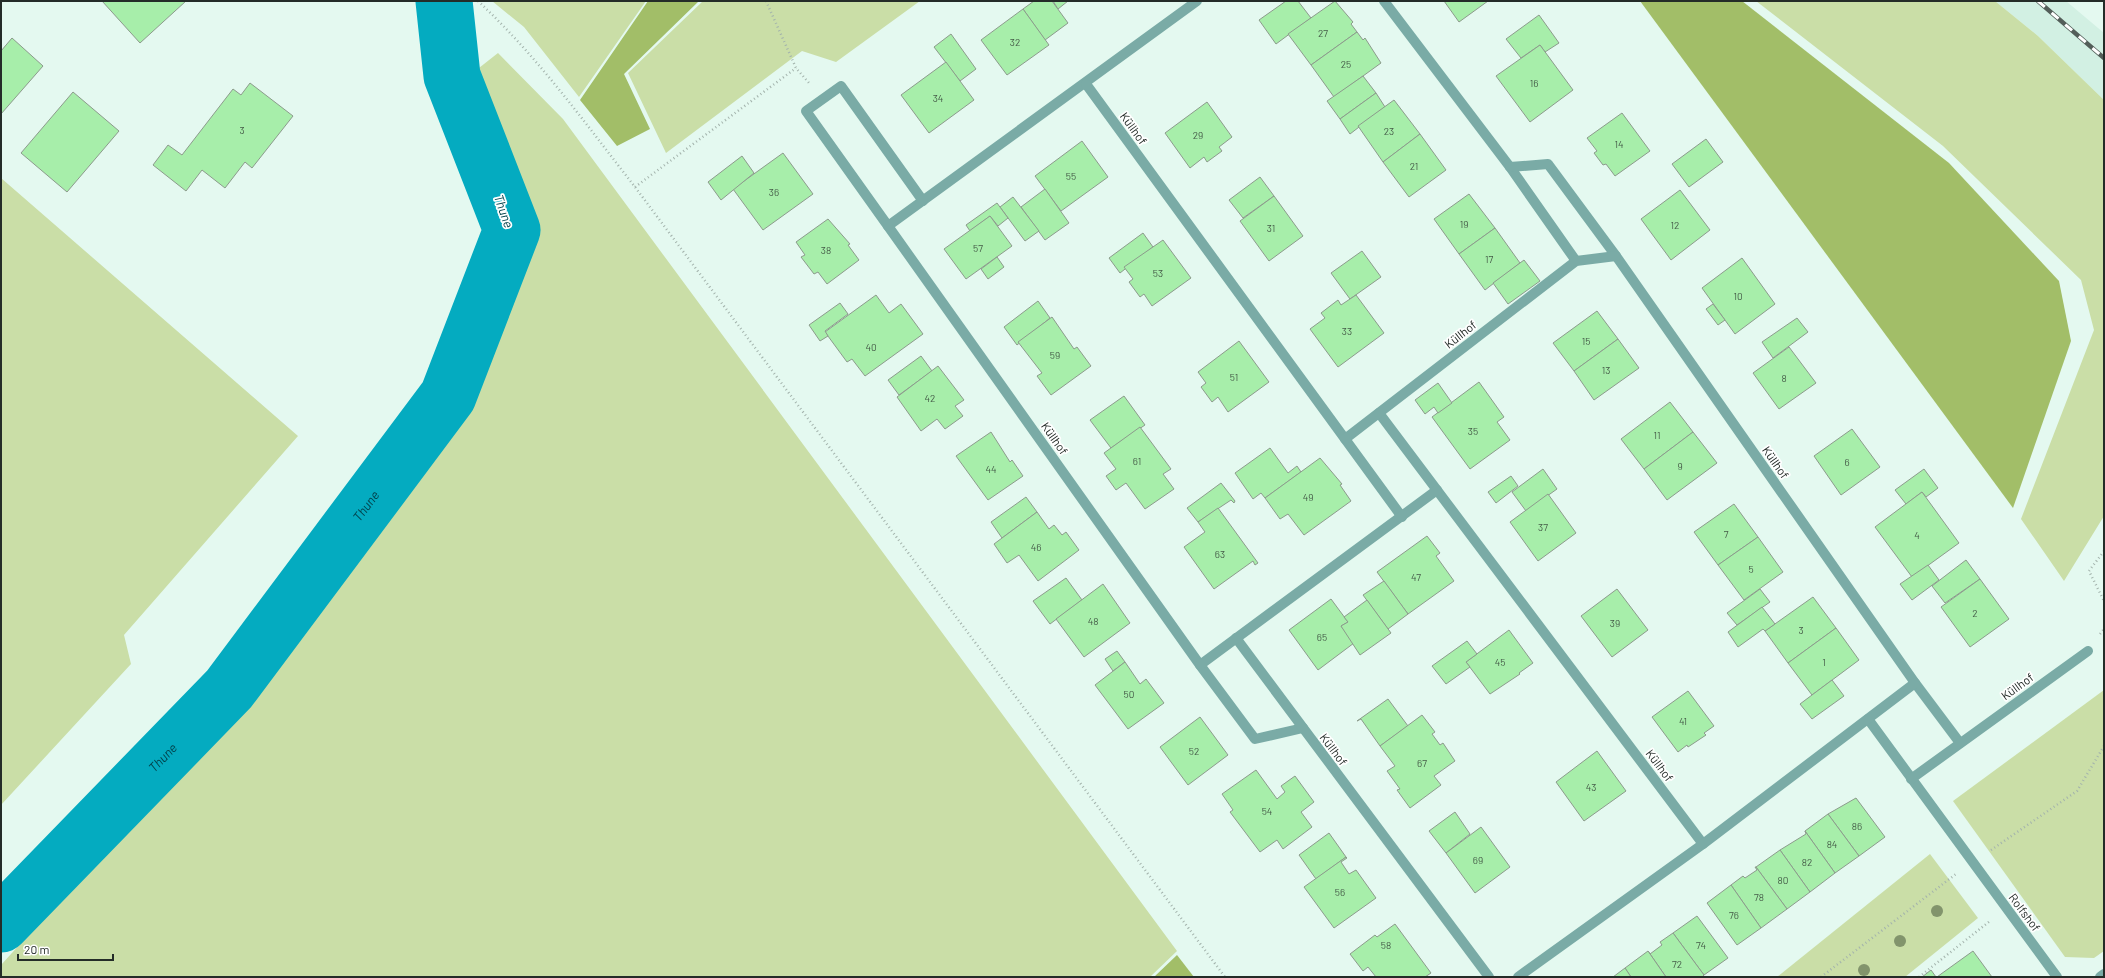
<svg xmlns="http://www.w3.org/2000/svg" width="2105" height="978" font-family="Barlow,sans-serif">
	<style>
		.built { fill: #d2f0e3 }
		.green { fill: #cadea7 }
		.forest { fill: #a2be68 }
		.lines { fill: none; stroke-linecap: round; stroke-linejoin: round }
		.river { stroke: #04abc0; stroke-width: 57 }
		.building { fill: #a7eeaa; stroke: #8c9b8c }
		.path { stroke: #a3b3ac; stroke-width: 2.5; stroke-dasharray: 1 3; stroke-linecap: butt }
		.minor { stroke: #7aaba6; stroke-width: 10 }
		.rail-casing { stroke: #535e59; stroke-width: 4.5 }
		.rail { stroke: #fff; stroke-width: 3; stroke-dasharray: 9; stroke-linecap: butt }
		.tree { fill: #82946c }
		.labels { text-anchor: middle; dominant-baseline: central; stroke-width: 3.5; stroke-linejoin: round; paint-order: stroke }
		.number-label { font-size: 10px; fill: #455c48 }
		.street-label { font-size: 12px; fill: #242c28; stroke: #fff }
		.water-label { font-size: 13px; font-style: italic; fill: #03424b; stroke: #fff }
	</style>
	<rect width="100%" height="100%" fill="#e4f9f0"/>
	<!-- built -->
	<polygon class="built" points="1995,1 2066,1 2104,33 2104,100 2038,36"/>
	<!-- green -->
	<g class="green">
		<polygon points="492,1 646,1 579,97 524,27"/>
		<polygon points="703,1 920,1 836,62 802,51 666,153 628,73"/>
		<polygon points="1756,1 1995,1 2038,36 2104,100 2104,516 2064,581 2021,519 2094,330 2081,280 1943,146"/>
		<polygon points="498,53 563,119 1177,951 1150,977 1,977 1,965 243,699 464,408 530,236 470,75"/>
		<polygon points="1,178 298,436 124,635 131,664 1,805"/>
		<polygon points="2104,690 2104,951 2094,958 2065,957 1953,801"/>
		<polygon points="1930,854 1978,918 1905,977 1777,977"/>
	</g>
	<!-- forest -->
	<g class="forest">
		<polygon points="648,1 699,1 624,74 650,129 617,146 580,100"/>
		<polygon points="1640,1 1742,1 1949,163 2059,281 2071,341 2013,508"/>
		<polygon points="1177,955 1194,977 1154,977"/>
	</g>
	<g class="lines">
		<!-- river -->
		<path class="river" id="s1" d="M1 924 229 689 448 396 512 230 452 76 444 1"/>
	</g>
	<!-- building -->
	<g class="building">
		<polygon points="102,1 186,1 140,43"/>
		<polygon points="1034,1 1052,1 1068,23 1045,40 1023,9"/>
		<polygon points="1053,1 1068,1 1058,9"/>
		<polygon points="1286,1 1298,1 1311,18 1276,44 1259,20"/>
		<polygon points="1335,1 1353,22 1351,24 1357,32 1311,65 1288,34"/>
		<polygon points="1444,1 1488,1 1459,22"/>
		<polygon points="1023,9 1049,45 1007,75 981,40"/>
		<polygon points="1539,15 1559,43 1545,52 1540,45 1521,58 1506,39"/>
		<polygon points="1357,32 1363,40 1365,38 1381,63 1334,97 1311,65"/>
		<polygon points="951,34 976,69 960,81 934,47"/>
		<polygon points="12,38 43,66 1,114 1,51"/>
		<polygon points="1540,45 1573,90 1530,122 1496,76"/>
		<polygon points="946,62 974,100 929,133 901,95"/>
		<polygon points="1363,76 1376,93 1340,119 1327,101"/>
		<polygon points="250,83 293,116 252,168 245,162 225,188 202,170 186,191 153,165 168,145 182,155 233,89 241,95"/>
		<polygon points="73,92 119,131 67,192 21,153"/>
		<polygon points="1376,93 1385,107 1350,134 1340,119"/>
		<polygon points="1394,100 1420,134 1383,162 1358,126"/>
		<polygon points="1207,102 1232,137 1219,147 1222,151 1207,162 1204,157 1190,168 1165,133"/>
		<polygon points="1622,113 1650,151 1615,176 1606,164 1603,165 1594,153 1597,151 1587,138"/>
		<polygon points="1420,134 1446,170 1409,197 1383,162"/>
		<polygon points="1706,139 1723,162 1689,187 1672,164"/>
		<polygon points="1082,141 1108,177 1061,211 1035,176"/>
		<polygon points="783,153 813,194 763,230 733,189"/>
		<polygon points="742,156 754,173 721,200 708,182"/>
		<polygon points="1260,177 1274,196 1243,218 1229,200"/>
		<polygon points="1045,189 1069,223 1045,240 1021,207"/>
		<polygon points="1680,190 1710,230 1671,260 1641,219"/>
		<polygon points="1469,194 1495,228 1459,254 1434,219"/>
		<polygon points="1274,196 1303,236 1269,261 1240,221"/>
		<polygon points="1013,197 1039,231 1025,241 1000,207"/>
		<polygon points="997,203 1008,218 998,226 990,216 970,231 966,225"/>
		<polygon points="990,216 1012,246 966,279 944,249"/>
		<polygon points="828,219 850,244 848,245 859,260 827,284 818,272 814,274 801,257 805,255 796,242"/>
		<polygon points="1495,228 1520,263 1485,290 1459,254"/>
		<polygon points="1143,233 1153,247 1120,273 1109,258"/>
		<polygon points="1163,240 1191,278 1152,306 1144,294 1140,297 1129,282 1133,279 1124,267"/>
		<polygon points="1362,251 1381,277 1350,299 1331,273"/>
		<polygon points="997,257 1004,267 988,279 981,269"/>
		<polygon points="1742,258 1775,304 1735,334 1702,288"/>
		<polygon points="1524,260 1540,281 1508,304 1493,283"/>
		<polygon points="876,295 889,313 901,304 923,334 865,376 852,359 847,362 825,332"/>
		<polygon points="1356,295 1384,333 1338,367 1310,329 1325,318 1321,313 1338,300 1341,305"/>
		<polygon points="1038,301 1050,318 1017,345 1004,327"/>
		<polygon points="840,303 848,314 825,331 828,336 820,341 809,325"/>
		<polygon points="1713,304 1725,320 1718,325 1706,309"/>
		<polygon points="1597,311 1618,339 1574,371 1553,343"/>
		<polygon points="1052,317 1074,349 1077,347 1091,366 1051,395 1037,376 1042,373 1018,342"/>
		<polygon points="1797,318 1808,332 1773,358 1762,342"/>
		<polygon points="1618,339 1639,368 1594,400 1574,371"/>
		<polygon points="1239,341 1269,382 1228,412 1218,397 1212,402 1201,387 1206,383 1198,372"/>
		<polygon points="1789,347 1816,383 1779,409 1753,373"/>
		<polygon points="921,356 932,371 899,395 888,380"/>
		<polygon points="938,366 964,400 955,406 963,416 945,429 937,419 921,431 897,397"/>
		<polygon points="1479,382 1504,417 1497,422 1510,440 1470,469 1432,417"/>
		<polygon points="1438,383 1452,403 1438,413 1434,407 1425,414 1415,400"/>
		<polygon points="1124,396 1145,425 1111,448 1090,420"/>
		<polygon points="1670,402 1693,432 1644,469 1621,439"/>
		<polygon points="1140,427 1171,469 1163,474 1174,489 1145,509 1126,483 1116,490 1106,476 1116,469 1104,453"/>
		<polygon points="1852,429 1880,467 1841,495 1814,456"/>
		<polygon points="991,432 1010,462 1012,460 1023,476 988,500 956,456"/>
		<polygon points="1693,432 1717,463 1667,500 1644,469"/>
		<polygon points="1270,448 1288,473 1297,466 1301,472 1265,498 1261,493 1253,499 1235,473"/>
		<polygon points="1320,458 1342,484 1340,485 1351,501 1304,535 1288,514 1280,519 1265,498"/>
		<polygon points="1543,469 1557,489 1526,511 1512,492"/>
		<polygon points="1924,469 1938,488 1926,497 1922,492 1906,504 1895,490"/>
		<polygon points="1511,476 1518,486 1496,503 1488,492"/>
		<polygon points="1221,483 1235,501 1234,503 1231,500 1198,522 1187,508"/>
		<polygon points="1922,492 1959,543 1912,577 1875,527"/>
		<polygon points="1548,494 1576,533 1538,561 1510,522"/>
		<polygon points="1026,497 1037,512 1002,538 991,522"/>
		<polygon points="1734,504 1758,537 1718,565 1694,532"/>
		<polygon points="1218,508 1258,563 1255,565 1253,561 1214,589 1184,547 1205,532 1198,522"/>
		<polygon points="1037,512 1049,529 1054,525 1062,535 1066,532 1079,550 1038,581 1019,555 1007,563 994,544"/>
		<polygon points="1427,536 1440,553 1436,556 1454,581 1408,614 1377,572"/>
		<polygon points="1758,537 1783,572 1744,600 1718,565"/>
		<polygon points="1966,560 1980,579 1945,603 1932,586"/>
		<polygon points="1928,565 1939,580 1912,600 1900,584"/>
		<polygon points="1066,578 1082,600 1050,624 1033,601"/>
		<polygon points="1980,579 2009,619 1970,647 1941,607"/>
		<polygon points="1384,581 1408,614 1388,629 1363,595"/>
		<polygon points="1103,584 1130,623 1084,657 1056,619"/>
		<polygon points="1617,589 1648,630 1612,657 1581,616"/>
		<polygon points="1760,589 1770,602 1737,625 1727,613"/>
		<polygon points="1813,597 1836,628 1788,663 1765,631"/>
		<polygon points="1331,599 1348,622 1341,626 1354,643 1318,670 1289,630"/>
		<polygon points="1367,600 1391,633 1360,655 1341,626 1348,622 1344,617"/>
		<polygon points="1762,607 1775,624 1765,631 1763,629 1738,647 1728,632"/>
		<polygon points="1836,628 1859,660 1812,695 1788,663"/>
		<polygon points="1509,630 1533,663 1519,673 1520,674 1490,694 1466,662"/>
		<polygon points="1467,641 1477,654 1466,662 1470,667 1446,684 1432,666"/>
		<polygon points="1117,651 1125,662 1113,671 1105,659"/>
		<polygon points="1125,662 1140,684 1146,679 1164,703 1128,729 1095,685"/>
		<polygon points="1832,680 1844,696 1812,719 1800,704"/>
		<polygon points="1688,691 1714,726 1704,733 1706,735 1688,747 1687,745 1678,752 1652,717"/>
		<polygon points="1388,699 1408,726 1380,746 1361,719 1357,721"/>
		<polygon points="1422,715 1435,732 1432,734 1440,745 1443,743 1455,761 1434,776 1441,785 1410,808 1397,790 1400,789 1387,771 1395,766 1380,746"/>
		<polygon points="1200,717 1228,755 1188,785 1160,747"/>
		<polygon points="1597,751 1626,791 1584,821 1556,782"/>
		<polygon points="1256,770 1277,799 1285,792 1281,786 1295,776 1314,802 1301,812 1312,827 1283,849 1277,840 1260,852 1230,812 1233,810 1222,794"/>
		<polygon points="1856,798 1885,837 1859,856 1828,814"/>
		<polygon points="1455,812 1470,834 1446,853 1429,831"/>
		<polygon points="1828,814 1859,856 1835,873 1805,831"/>
		<polygon points="1481,827 1510,867 1475,893 1446,853"/>
		<polygon points="1805,831 1835,873 1810,892 1780,850 1806,834"/>
		<polygon points="1329,833 1346,857 1316,879 1299,855"/>
		<polygon points="1780,850 1810,892 1787,909 1756,867"/>
		<polygon points="1346,857 1347,858 1341,862 1349,874 1356,870 1376,898 1334,928 1304,887"/>
		<polygon points="1755,867 1756,867 1787,909 1761,928 1731,885 1743,876 1745,878 1757,870"/>
		<polygon points="1731,885 1761,928 1737,945 1707,903"/>
		<polygon points="1697,916 1728,958 1704,975 1673,933"/>
		<polygon points="1395,924 1431,973 1425,977 1376,977 1368,967 1363,971 1350,954 1375,935 1377,937"/>
		<polygon points="1673,933 1704,975 1702,977 1666,977 1648,951 1650,954 1662,945 1660,942"/>
		<polygon points="1648,951 1666,977 1631,977 1625,968"/>
		<polygon points="1973,951 1992,977 1937,977 1941,974"/>
		<polygon points="1625,968 1631,977 1613,977"/>
		<polygon points="1931,970 1936,977 1922,977"/>
	</g>
	<g class="lines">
		<!-- path -->
		<g class="path">
			<path d="M478 1C538 57 585 123 635 187L1225 977"/>
			<polyline points="766,1 796,68 809,83"/>
			<polyline points="635,187 796,68"/>
			<polyline points="2104,551 2089,571 2104,601"/>
			<polyline points="2100,634 2104,629"/>
			<polyline points="1991,850 2077,791 2104,746"/>
			<polyline points="1821,977 1956,874"/>
			<polyline points="1919,977 1990,921"/>
		</g>
		<!-- minor -->
		<g class="minor">
			<polyline points="1197,1 888,226 1200,665 1255,739 1303,728"/>
			<polyline points="1384,1 1510,167 1576,261"/>
			<polyline points="1086,84 1402,517"/>
			<polyline points="1510,167 1548,164 1616,256 1915,683 1960,743"/>
			<polyline points="888,226 806,111 841,86 923,201"/>
			<polyline points="1379,413 1703,844"/>
			<polyline points="1345,439 1576,261 1616,256"/>
			<polyline points="1236,638 1489,977"/>
			<polyline points="1200,665 1437,490"/>
			<polyline points="1868,719 2057,977"/>
			<polyline points="1911,779 2088,651"/>
			<polyline points="1518,977 1703,844 1915,683"/>
			<polyline points="2100,977 2104,974"/>
		</g>
		<defs>
			<polyline id="rail" points="2038,1 2104,58"/>
		</defs>
		<!-- rail casing -->
		<use href="#rail" class="rail-casing"/>
		<!-- rail -->
		<use href="#rail" class="rail"/>
	</g>
	<!-- trees -->
	<g class="tree">
		<circle cx="1937" cy="911" r="6"/>
		<circle cx="1900" cy="941" r="6"/>
		<circle cx="1864" cy="970" r="6"/>
	</g>
	<g class="labels">
		<!-- number labels -->
		<g class="number-label">
			<text x="1323" y="33">27</text>
			<text x="1015" y="42">32</text>
			<text x="1346" y="64">25</text>
			<text x="1534" y="83">16</text>
			<text x="938" y="98">34</text>
			<text x="242" y="130">3</text>
			<text x="1389" y="131">23</text>
			<text x="1198" y="135">29</text>
			<text x="1619" y="144">14</text>
			<text x="1414" y="166">21</text>
			<text x="1071" y="176">55</text>
			<text x="774" y="192">36</text>
			<text x="1464" y="224">19</text>
			<text x="1675" y="225">12</text>
			<text x="1271" y="228">31</text>
			<text x="978" y="248">57</text>
			<text x="826" y="250">38</text>
			<text x="1489" y="259">17</text>
			<text x="1158" y="273">53</text>
			<text x="1738" y="296">10</text>
			<text x="1347" y="331">33</text>
			<text x="1586" y="341">15</text>
			<text x="871" y="347">40</text>
			<text x="1055" y="355">59</text>
			<text x="1606" y="370">13</text>
			<text x="1234" y="377">51</text>
			<text x="1784" y="378">8</text>
			<text x="930" y="398">42</text>
			<text x="1473" y="431">35</text>
			<text x="1657" y="435">11</text>
			<text x="1137" y="461">61</text>
			<text x="1847" y="462">6</text>
			<text x="1680" y="466">9</text>
			<text x="991" y="469">44</text>
			<text x="1308" y="497">49</text>
			<text x="1543" y="527">37</text>
			<text x="1726" y="534">7</text>
			<text x="1917" y="535">4</text>
			<text x="1036" y="547">46</text>
			<text x="1220" y="554">63</text>
			<text x="1751" y="569">5</text>
			<text x="1416" y="577">47</text>
			<text x="1975" y="613">2</text>
			<text x="1093" y="621">48</text>
			<text x="1615" y="623">39</text>
			<text x="1801" y="630">3</text>
			<text x="1322" y="637">65</text>
			<text x="1500" y="662">45</text>
			<text x="1824" y="662">1</text>
			<text x="1129" y="694">50</text>
			<text x="1683" y="721">41</text>
			<text x="1194" y="751">52</text>
			<text x="1422" y="763">67</text>
			<text x="1591" y="787">43</text>
			<text x="1267" y="811">54</text>
			<text x="1857" y="826">86</text>
			<text x="1832" y="844">84</text>
			<text x="1478" y="860">69</text>
			<text x="1807" y="862">82</text>
			<text x="1783" y="880">80</text>
			<text x="1340" y="892">56</text>
			<text x="1759" y="897">78</text>
			<text x="1734" y="915">76</text>
			<text x="1386" y="945">58</text>
			<text x="1701" y="945">74</text>
			<text x="1677" y="964">72</text>
		</g>
		<!-- street labels -->
		<g class="street-label">
			<text transform="translate(1134 128) rotate(54)">Küllhof</text>
			<text transform="translate(1460 334) rotate(-38)">Küllhof</text>
			<text transform="translate(1055 438) rotate(55)">Küllhof</text>
			<text transform="translate(1776 462) rotate(55)">Küllhof</text>
			<text transform="translate(2017 686) rotate(-36)">Küllhof</text>
			<text transform="translate(1334 749) rotate(53)">Küllhof</text>
			<text transform="translate(1660 765) rotate(53)">Küllhof</text>
			<text transform="translate(2025 912) rotate(53)">Rolfshof</text>
		</g>
		<!-- water labels -->
		<g class="water-label">
			<text transform="translate(504 211) rotate(71)">Thune</text>
			<text stroke="none"><textPath href="#s1" startOffset="556">Thune</textPath></text>
			<text stroke="none"><textPath href="#s1" startOffset="232">Thune</textPath></text>
		</g>
	</g>
	<!-- border -->
	<rect width="2105" height="978" fill="none" stroke="#242c28" stroke-width="4"/>
	<!-- scale -->
	<path d="M18 954v6h95v-6" fill="none" stroke="#242c28" stroke-width="2"/>
	<text x="24" y="954" font-size="12" fill="#242c28" stroke="#ffffff" stroke-width="3" paint-order="stroke">20 m</text>
</svg>
